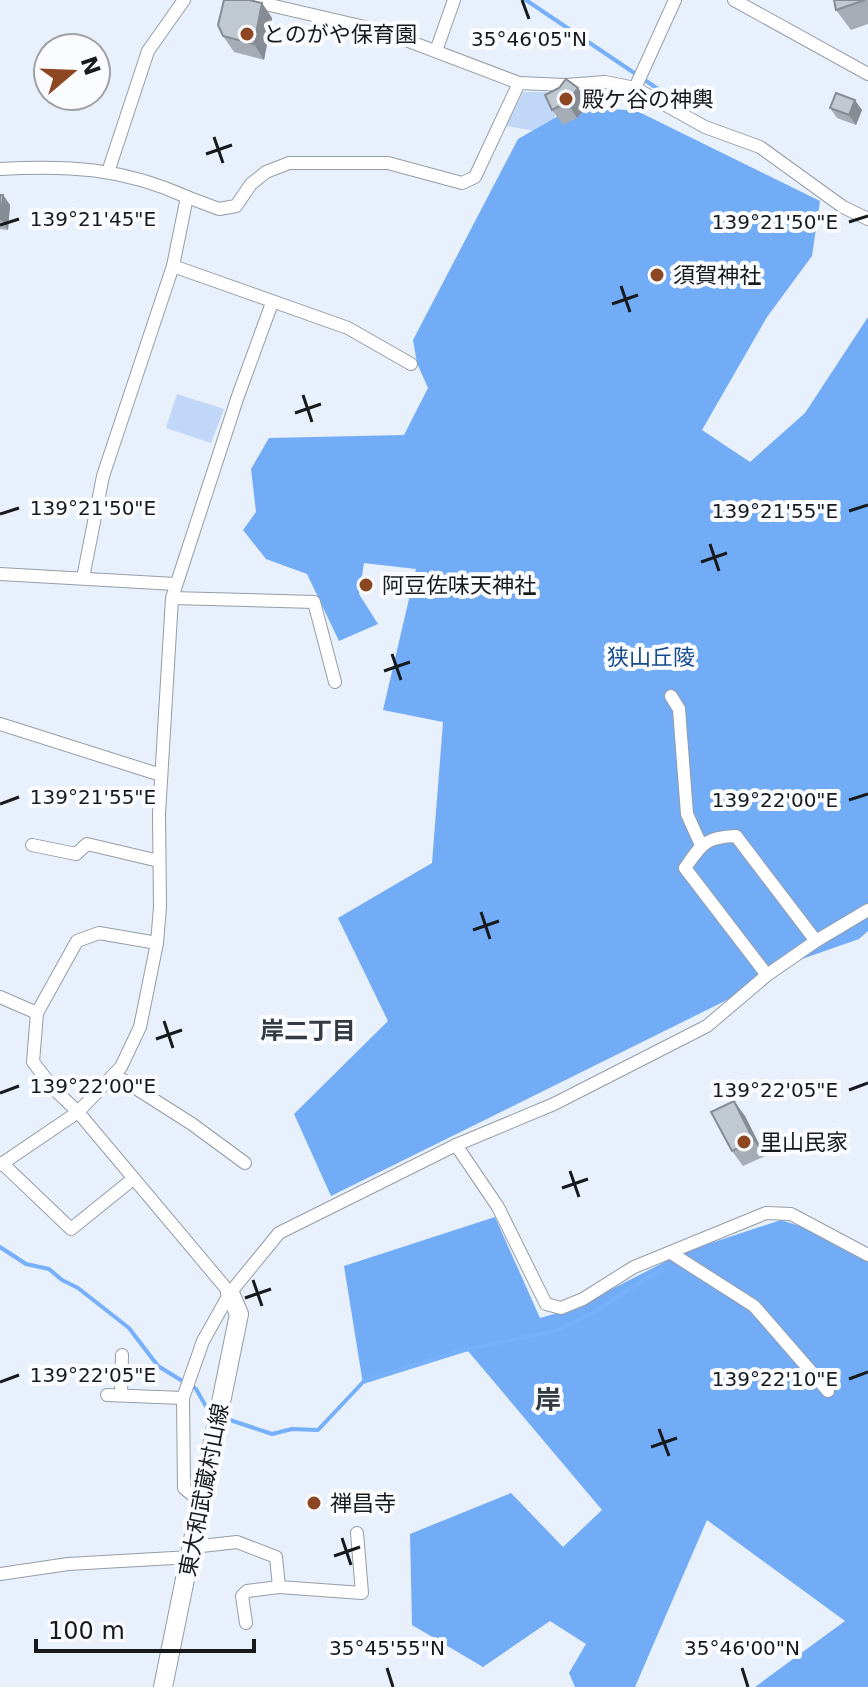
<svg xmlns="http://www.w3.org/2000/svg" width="868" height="1687" font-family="'DejaVu Sans','Noto Sans JP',sans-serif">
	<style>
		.green { fill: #c0d7f7 }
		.forest { fill: #73acf6 }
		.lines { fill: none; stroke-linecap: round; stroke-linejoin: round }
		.stream { stroke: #77b0fa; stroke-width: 4 }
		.street-casing { stroke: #959da7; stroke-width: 14 }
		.secondary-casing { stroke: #959da7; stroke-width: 20 }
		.street { stroke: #fff; stroke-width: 12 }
		.secondary { stroke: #fff; stroke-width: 18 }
		.wall { fill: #a5acb5 }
		.shaded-wall { fill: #868c93 }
		.building { fill: #c0c8d2; stroke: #868c93; stroke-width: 2 }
		.ticks { fill: none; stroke: #171a1d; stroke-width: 3 }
		.poi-dot { fill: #8d4622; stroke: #fbfcff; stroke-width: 3 }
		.labels { text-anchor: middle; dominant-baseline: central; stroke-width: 8; stroke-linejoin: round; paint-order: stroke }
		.poi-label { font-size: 22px; fill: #171a1d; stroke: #fbfcff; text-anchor: start }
		.park-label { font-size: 22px; fill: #144b8d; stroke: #fbfcff }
		.street-label { font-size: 22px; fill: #171a1d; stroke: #fbfcff }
		.neighbourhood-label { font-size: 24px; font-weight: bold; fill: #333a42; stroke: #fbfcff }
		.quarter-label { font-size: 26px; font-weight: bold; fill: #333a42; stroke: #fbfcff }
		.ticks-label { font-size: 20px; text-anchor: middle; fill: #171a1d; stroke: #fbfcff; stroke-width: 8; stroke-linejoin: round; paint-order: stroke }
	</style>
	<rect width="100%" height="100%" fill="#e8f0fb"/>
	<!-- green -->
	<g class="green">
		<polygon points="523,92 554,92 555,124 542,132 506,126"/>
		<polygon points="177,394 224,409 211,443 166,428"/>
	</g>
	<!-- forest -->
	<g class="forest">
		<polygon points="576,106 637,111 820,201 812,256 767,317 702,430 750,462 805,413 868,317 868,931 859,939 782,966 729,999 331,1196 294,1114 388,1021 338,918 432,863 443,722 383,710 416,569 364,563 359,594 378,624 339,641 307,574 266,559 243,530 256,512 251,469 269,438 404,435 428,388 417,363 413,340 518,139"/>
		<polygon points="495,1217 540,1318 575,1308 684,1252 781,1220 868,1248 868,1687 755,1687 845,1621 707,1520 635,1687 575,1687 569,1673 586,1644 550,1621 483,1667 412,1625 410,1534 511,1493 563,1547 602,1510 468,1351 363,1384 344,1266"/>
	</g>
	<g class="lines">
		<!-- stream -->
		<g class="stream">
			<polyline points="526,0 664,93"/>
			<polyline points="0,1247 26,1264 49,1269 62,1280 78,1288 129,1328 158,1366 184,1382"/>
			<polyline points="192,1386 196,1389 208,1410"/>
			<polyline points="230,1420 272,1434 292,1429 318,1430 365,1380 459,1351 555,1331 593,1313 663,1268"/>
		</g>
		<defs>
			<g id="street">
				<polyline points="248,0 382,31 519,83 566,85 605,82 635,88 705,127 760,147 843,207 868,219"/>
				<polyline points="734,0 868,74"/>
				<polyline points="436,51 454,0"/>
				<polyline points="635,88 675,0"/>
				<path d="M0 169C68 165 123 168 187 197L173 266 103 476 83 578"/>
				<polyline points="108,172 148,51 184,0"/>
				<polyline points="187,197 219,209 236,206 251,184 266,172 289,163 388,163 462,183 475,177 519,83"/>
				<polyline points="173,266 348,328 411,364"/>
				<polyline points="0,574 175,584"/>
				<polyline points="172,598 314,602 335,682"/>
				<polyline points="671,696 679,709 687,814 701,845"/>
				<polyline points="0,724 161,775"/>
				<polyline points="32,845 76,854 87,844 159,861"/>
				<path d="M767 975 685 868C702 844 705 837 736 836L816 941"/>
				<polyline points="0,997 37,1013 33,1062 54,1089 78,1112 230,1293"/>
				<polyline points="37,1013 77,941 99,933 157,943"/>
				<polyline points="115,1075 192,1124 245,1163"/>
				<polyline points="456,1145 498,1207 546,1304 561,1308 583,1299 634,1267 766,1213 791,1214 868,1255"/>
				<polyline points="2,1163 71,1229 133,1179"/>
				<polyline points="0,1165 78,1112 121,1067 140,1027 157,943 160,907 159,814 172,598 238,396 272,303"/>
				<polyline points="671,1253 754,1306 828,1391"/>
				<polyline points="107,1395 183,1398"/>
				<polyline points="121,1395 122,1355"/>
				<polyline points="202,1503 184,1488 183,1398 203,1341 230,1293 279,1233 456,1145 554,1104 707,1026 767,975 816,941 868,910"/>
				<polyline points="193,1547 237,1542 276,1557 279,1587 362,1593 357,1533"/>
				<polyline points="0,1574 68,1564 191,1557"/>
				<polyline points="246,1623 242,1596 247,1591 279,1587"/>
			</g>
			<polyline id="secondary" points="163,1687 239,1314 230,1293"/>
		</defs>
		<!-- street casing -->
		<use href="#street" class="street-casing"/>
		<!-- secondary casing -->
		<use href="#secondary" class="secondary-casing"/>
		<!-- street -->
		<use href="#street" class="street"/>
		<!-- secondary -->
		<use href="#secondary" class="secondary"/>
	</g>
	<!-- wall -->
	<g class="wall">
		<polygon points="834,0 868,0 868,24 851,30 836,10"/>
		<polygon points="262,3 272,18 264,60 234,52 223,36"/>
		<polygon points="559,88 589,104 577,118 563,125 552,110"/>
		<polygon points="830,108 862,110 856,125 837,118"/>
		<polygon points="0,195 3,195 10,205 8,230 0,229"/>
		<polygon points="745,1116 765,1156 743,1166 732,1151"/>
	</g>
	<!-- shaded-wall -->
	<g class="shaded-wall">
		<polygon points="262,3 272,18 264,60 254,44"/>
		<polygon points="578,88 589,104 577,118 567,102"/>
		<polygon points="855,100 862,110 856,125 849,115"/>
		<polygon points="3,195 10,205 8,230 1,219"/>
		<polygon points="734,1101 745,1116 765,1156 754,1141"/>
	</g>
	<!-- building -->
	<g class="building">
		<polygon points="224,0 249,0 262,3 254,44 223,36 218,25"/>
		<polygon points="834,0 865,0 836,10"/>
		<polygon points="566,79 578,88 567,102 552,110 545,95 559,88"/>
		<polygon points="836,93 855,100 849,115 830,108"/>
		<polygon points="0,195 3,195 1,219 0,219"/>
		<polygon points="734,1101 754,1141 732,1151 711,1112"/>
	</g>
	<!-- ticks -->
	<path class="ticks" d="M522 0 529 19M214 137 223 163M206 154 232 145M849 222 868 216M0 225 19 219M621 286 630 312M612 304 638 295M303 395 312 422M295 413 321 404M849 511 868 505M0 514 19 508M710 544 719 571M701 562 727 553M392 654 401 680M384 671 410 662M849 800 868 794M0 804 19 797M481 912 490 939M473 930 499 921M164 1021 173 1048M156 1039 182 1030M849 1090 868 1083M0 1093 19 1086M570 1171 579 1197M562 1188 588 1179M253 1280 262 1306M245 1298 271 1289M849 1379 868 1372M0 1382 19 1375M659 1429 669 1456M651 1447 677 1438M342 1538 351 1565M334 1556 360 1547M387 1668 393 1687M742 1668 748 1687"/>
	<!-- markers -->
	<g class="poi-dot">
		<circle cx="247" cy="34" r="8"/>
		<circle cx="566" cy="99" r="8"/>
		<circle cx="657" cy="275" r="8"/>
		<circle cx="366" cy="585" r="8"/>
		<circle cx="744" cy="1142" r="8"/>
		<circle cx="314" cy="1503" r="8"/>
	</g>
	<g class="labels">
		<!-- poi labels -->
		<g class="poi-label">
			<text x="263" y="34">とのがや保育園</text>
			<text x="582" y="99">殿ケ谷の神輿</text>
			<text x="673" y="275">須賀神社</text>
			<text x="382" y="585">阿豆佐味天神社</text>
			<text x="760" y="1142">里山民家</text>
			<text x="330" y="1503">禅昌寺</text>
		</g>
		<!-- park labels -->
		<g class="park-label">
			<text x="651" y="657">狭山丘陵</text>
		</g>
		<!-- street labels -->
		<g class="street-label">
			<text transform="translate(204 1490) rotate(-79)">東大和武蔵村山線</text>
		</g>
		<!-- neighbourhood labels -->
		<g class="neighbourhood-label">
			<text x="308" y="1031">岸二丁目</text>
		</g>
		<!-- quarter labels -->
		<g class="quarter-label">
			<text x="548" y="1400">岸</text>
		</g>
	</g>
	<g class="ticks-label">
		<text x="529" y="46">35°46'05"N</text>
		<text x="93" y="226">139°21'45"E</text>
		<text x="775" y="229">139°21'50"E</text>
		<text x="93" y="515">139°21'50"E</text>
		<text x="775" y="518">139°21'55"E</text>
		<text x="93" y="804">139°21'55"E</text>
		<text x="775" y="807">139°22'00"E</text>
		<text x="93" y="1093">139°22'00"E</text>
		<text x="775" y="1097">139°22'05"E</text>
		<text x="93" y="1382">139°22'05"E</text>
		<text x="775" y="1386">139°22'10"E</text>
		<text x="387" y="1655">35°45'55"N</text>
		<text x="742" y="1655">35°46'00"N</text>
	</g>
	<!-- north arrow -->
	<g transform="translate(72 72) rotate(71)"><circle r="38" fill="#fbfcff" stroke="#a0a2a5" stroke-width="2"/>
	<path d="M0-6L14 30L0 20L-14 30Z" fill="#8d4622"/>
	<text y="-12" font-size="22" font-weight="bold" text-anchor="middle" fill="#171a1d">N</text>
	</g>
	<!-- scale -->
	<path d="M36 1639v12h218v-12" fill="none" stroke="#171a1d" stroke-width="4"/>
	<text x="48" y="1639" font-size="24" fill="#171a1d" stroke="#fbfcff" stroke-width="6" paint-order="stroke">100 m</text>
</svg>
